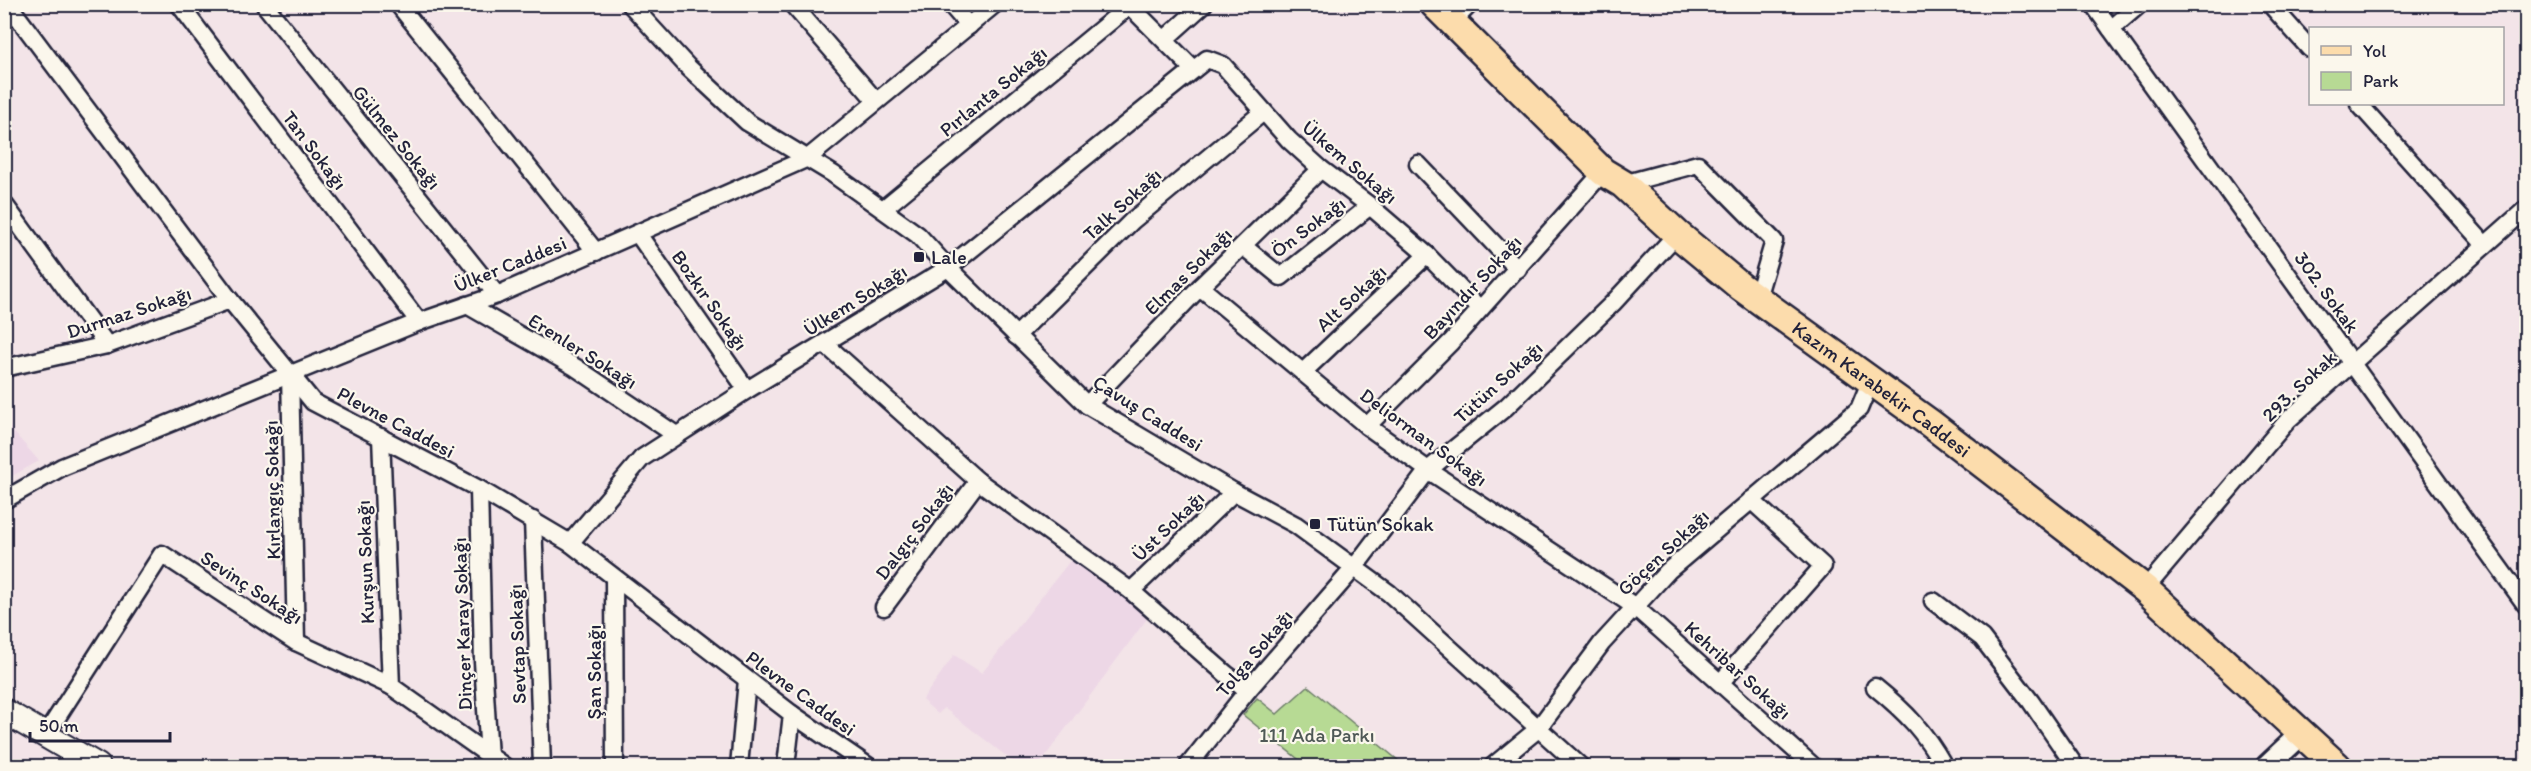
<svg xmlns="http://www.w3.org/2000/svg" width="2531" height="771" font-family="Itim,sans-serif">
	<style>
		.built { fill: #edd7e6 }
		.green { fill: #b7da94; stroke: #6c7e68; stroke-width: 1.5 }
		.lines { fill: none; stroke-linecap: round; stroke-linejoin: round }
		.minor-casing { stroke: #22223b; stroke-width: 21 }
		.tertiary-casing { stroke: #22223b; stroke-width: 26 }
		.secondary-casing { stroke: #22223b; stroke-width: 28 }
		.primary-casing { stroke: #22223b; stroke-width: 32 }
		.minor { stroke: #fbf7ec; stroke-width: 16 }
		.tertiary { stroke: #fbf7ec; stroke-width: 21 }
		.secondary { stroke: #fbf7ec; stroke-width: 24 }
		.primary { stroke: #fcdcac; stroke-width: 27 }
		.poi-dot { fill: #22223b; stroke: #fbf7ec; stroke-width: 2 }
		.labels { text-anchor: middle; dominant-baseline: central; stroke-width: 4.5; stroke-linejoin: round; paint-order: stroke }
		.street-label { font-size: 20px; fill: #22223b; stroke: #fbf7ec }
		.poi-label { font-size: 20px; fill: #22223b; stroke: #fbf7ec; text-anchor: start }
		.park-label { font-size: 20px; fill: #4f5956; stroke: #fbf7ec }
	</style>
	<rect width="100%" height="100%" fill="#f3e4e8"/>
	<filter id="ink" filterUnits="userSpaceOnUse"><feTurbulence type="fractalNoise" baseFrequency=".0167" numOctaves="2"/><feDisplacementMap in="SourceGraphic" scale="12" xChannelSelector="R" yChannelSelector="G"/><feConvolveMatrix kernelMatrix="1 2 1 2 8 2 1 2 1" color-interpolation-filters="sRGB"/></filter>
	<g filter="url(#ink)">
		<!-- built -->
		<g class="built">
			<polygon points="4,421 39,461 5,480 4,480"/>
			<polygon points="1076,559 1149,616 1038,766 1019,766 944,708 938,714 922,700 954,655 982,673 1069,562"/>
		</g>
		<!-- green -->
		<polygon class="green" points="1308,686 1405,766 1307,766 1243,715 1257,698 1277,714"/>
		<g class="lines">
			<defs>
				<g id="minor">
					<polyline points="8,4 230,300 313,402 479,489 570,543 792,714 868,766"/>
					<polyline points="179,4 419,322"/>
					<polyline points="264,4 497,295"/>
					<polyline points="398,4 596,252"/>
					<polyline points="630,4 688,67 747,122 833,174 918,235 948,268 1087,405 1234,492 1296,525 1389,593 1580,766"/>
					<polyline points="792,4 876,101"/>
					<polyline points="950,4 969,26"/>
					<polyline points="1128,4 1193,69"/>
					<polyline points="2093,4 2526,605"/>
					<polyline points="2270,4 2310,49"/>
					<polyline points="1452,22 1470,4"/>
					<polyline points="2111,29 2140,4"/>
					<polyline points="1165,39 1204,4"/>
					<polyline points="2359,104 2485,245"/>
					<polyline points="1418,164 1518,269"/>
					<polyline points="1623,184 1698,164 1774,241 1757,298"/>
					<polyline points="4,204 107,345"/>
					<polyline points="883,209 1129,6"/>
					<polyline points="638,234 747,390"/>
					<polyline points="1243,246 1281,277 1370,206"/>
					<polyline points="1200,287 1367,426 1428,470 1634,606 1813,766"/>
					<polyline points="467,305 575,367 676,435"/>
					<polyline points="1016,336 1132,221 1263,112"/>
					<polyline points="825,344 978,481 1131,591 1226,674 1248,690"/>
					<polyline points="4,368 107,345 230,300"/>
					<polyline points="1303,372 1427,255"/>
					<polyline points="290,374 296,642"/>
					<polyline points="1087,405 1200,287 1321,169"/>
					<polyline points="1367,426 1451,342 1603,172"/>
					<polyline points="381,437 391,686"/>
					<polyline points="479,489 483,661 489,757"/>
					<polyline points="4,500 62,467 419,322 497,295 808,158 995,4"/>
					<polyline points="533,520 542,766"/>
					<polyline points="570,543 642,458 747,390 948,268 1207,59 1223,65 1289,140 1321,169 1370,206 1427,255 1480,309"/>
					<polyline points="614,578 615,766"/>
					<polyline points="2145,589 2288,420 2526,209"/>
					<polyline points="1131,591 1234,492"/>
					<polyline points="1933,601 1982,638 2031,702 2075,766"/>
					<polyline points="884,607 978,481"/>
					<polyline points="1721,682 1823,566 1751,500"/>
					<path d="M1875 687C1907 713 1924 731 1944 766"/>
					<polyline points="45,736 162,554 296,642 391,686 504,766"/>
					<polyline points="739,766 747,680"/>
					<polyline points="786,766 792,714"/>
					<polyline points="1188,766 1248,690 1354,568 1428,470 1506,407 1613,303 1677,234"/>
					<polyline points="1493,766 1538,729 1602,643 1668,571 1859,409 1871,380"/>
				</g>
				<polyline id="tertiary" points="2267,766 2301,734"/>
				<polyline id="secondary" points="4,711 98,766"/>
				<g id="primary">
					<path id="s1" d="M1434 4 1603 172 1623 184 1677 234 1741 287 1931 424 2145 589 2337 766"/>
				</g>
			</defs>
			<!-- minor casing -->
			<use href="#minor" class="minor-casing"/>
			<!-- tertiary casing -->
			<use href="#tertiary" class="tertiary-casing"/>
			<!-- secondary casing -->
			<use href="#secondary" class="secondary-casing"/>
			<!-- primary casing -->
			<use href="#primary" class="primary-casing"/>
			<!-- minor -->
			<use href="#minor" class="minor"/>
			<!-- tertiary -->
			<use href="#tertiary" class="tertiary"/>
			<!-- secondary -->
			<use href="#secondary" class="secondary"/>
			<!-- primary -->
			<use href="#primary" class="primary"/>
		</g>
	</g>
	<!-- markers -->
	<g class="poi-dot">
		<rect x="913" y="251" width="12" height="12" rx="3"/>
		<rect x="1309" y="518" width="12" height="12" rx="3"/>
	</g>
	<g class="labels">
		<!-- street labels -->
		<g class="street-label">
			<text transform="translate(993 91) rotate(-39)">Pırlanta Sokağı</text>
			<text transform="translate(397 137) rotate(51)">Gülmez Sokağı</text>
			<text transform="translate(315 150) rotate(53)">Tan Sokağı</text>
			<text transform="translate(1350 162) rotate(40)">Ülkem Sokağı</text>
			<text transform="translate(1122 204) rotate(-42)">Talk Sokağı</text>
			<text transform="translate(1308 227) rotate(-37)">Ön Sokağı</text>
			<text transform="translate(510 264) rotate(-22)">Ülker Caddesi</text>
			<text transform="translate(1188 271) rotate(-45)">Elmas Sokağı</text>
			<text transform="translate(1472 287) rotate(-47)">Bayındır Sokağı</text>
			<text transform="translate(2327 292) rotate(54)">302. Sokak</text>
			<text transform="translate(1351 298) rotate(-43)">Alt Sokağı</text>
			<text transform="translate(710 300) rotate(55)">Bozkır Sokağı</text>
			<text transform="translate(855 300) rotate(-32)">Ülkem Sokağı</text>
			<text transform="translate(129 312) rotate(-18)">Durmaz Sokağı</text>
			<text transform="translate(583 351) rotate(32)">Erenler Sokağı</text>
			<text transform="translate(1498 382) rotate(-42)">Tütün Sokağı</text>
			<text transform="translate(2299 386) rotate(-43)">293. Sokak</text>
			<text stroke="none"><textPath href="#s1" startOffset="592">Kazım Karabekir Caddesi</textPath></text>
			<text transform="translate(1148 413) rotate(32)">Çavuş Caddesi</text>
			<text transform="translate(396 422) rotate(28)">Plevne Caddesi</text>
			<text transform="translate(1424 437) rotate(36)">Deliorman Sokağı</text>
			<text transform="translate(272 490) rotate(-91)">Kırlangıç Sokağı</text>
			<text transform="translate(1168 526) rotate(-44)">Üst Sokağı</text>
			<text transform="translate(914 531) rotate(-53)">Dalgıç Sokağı</text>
			<text transform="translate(1663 552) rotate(-43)">Göçen Sokağı</text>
			<text transform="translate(365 562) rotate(-92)">Kurşun Sokağı</text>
			<text transform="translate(252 587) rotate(33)">Sevinç Sokağı</text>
			<text transform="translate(462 624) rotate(-92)">Dinçer Karay Sokağı</text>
			<text transform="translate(517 644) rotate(-92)">Sevtap Sokağı</text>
			<text transform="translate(1254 653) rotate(-50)">Tolga Sokağı</text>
			<text transform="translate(1738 670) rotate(42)">Kehribar Sokağı</text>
			<text transform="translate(594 672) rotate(-90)">Şan Sokağı</text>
			<text transform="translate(801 693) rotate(36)">Plevne Caddesi</text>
		</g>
		<!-- poi labels -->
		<g class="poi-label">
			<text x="931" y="257">Lale</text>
			<text x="1327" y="524">Tütün Sokak</text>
		</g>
		<!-- park labels -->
		<g class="park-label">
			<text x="1317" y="735">111 Ada Parkı</text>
		</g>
	</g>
	<!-- margin -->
	<rect width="2531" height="771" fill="none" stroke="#fbf7ec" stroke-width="24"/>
	<rect x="12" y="12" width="2507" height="747" fill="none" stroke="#22223b" stroke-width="2" filter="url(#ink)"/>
	<!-- legend -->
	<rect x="2309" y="27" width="195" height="78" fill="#fbf7ec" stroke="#a4a2a5" stroke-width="1.5"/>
	<rect x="2321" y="46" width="30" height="9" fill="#fcdcac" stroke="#a4a2a5" stroke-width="1.5"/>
	<text x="2363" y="57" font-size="18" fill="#22223b">Yol</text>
	<rect x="2321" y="72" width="30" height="18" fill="#b7da94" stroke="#a4a2a5" stroke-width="1.5"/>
	<text x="2363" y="87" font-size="18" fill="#22223b">Park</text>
	<!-- scale -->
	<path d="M30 732v9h140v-9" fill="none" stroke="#22223b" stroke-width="3"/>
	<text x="39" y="732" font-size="18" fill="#22223b" stroke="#fbf7ec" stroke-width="4.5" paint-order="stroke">50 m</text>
</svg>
